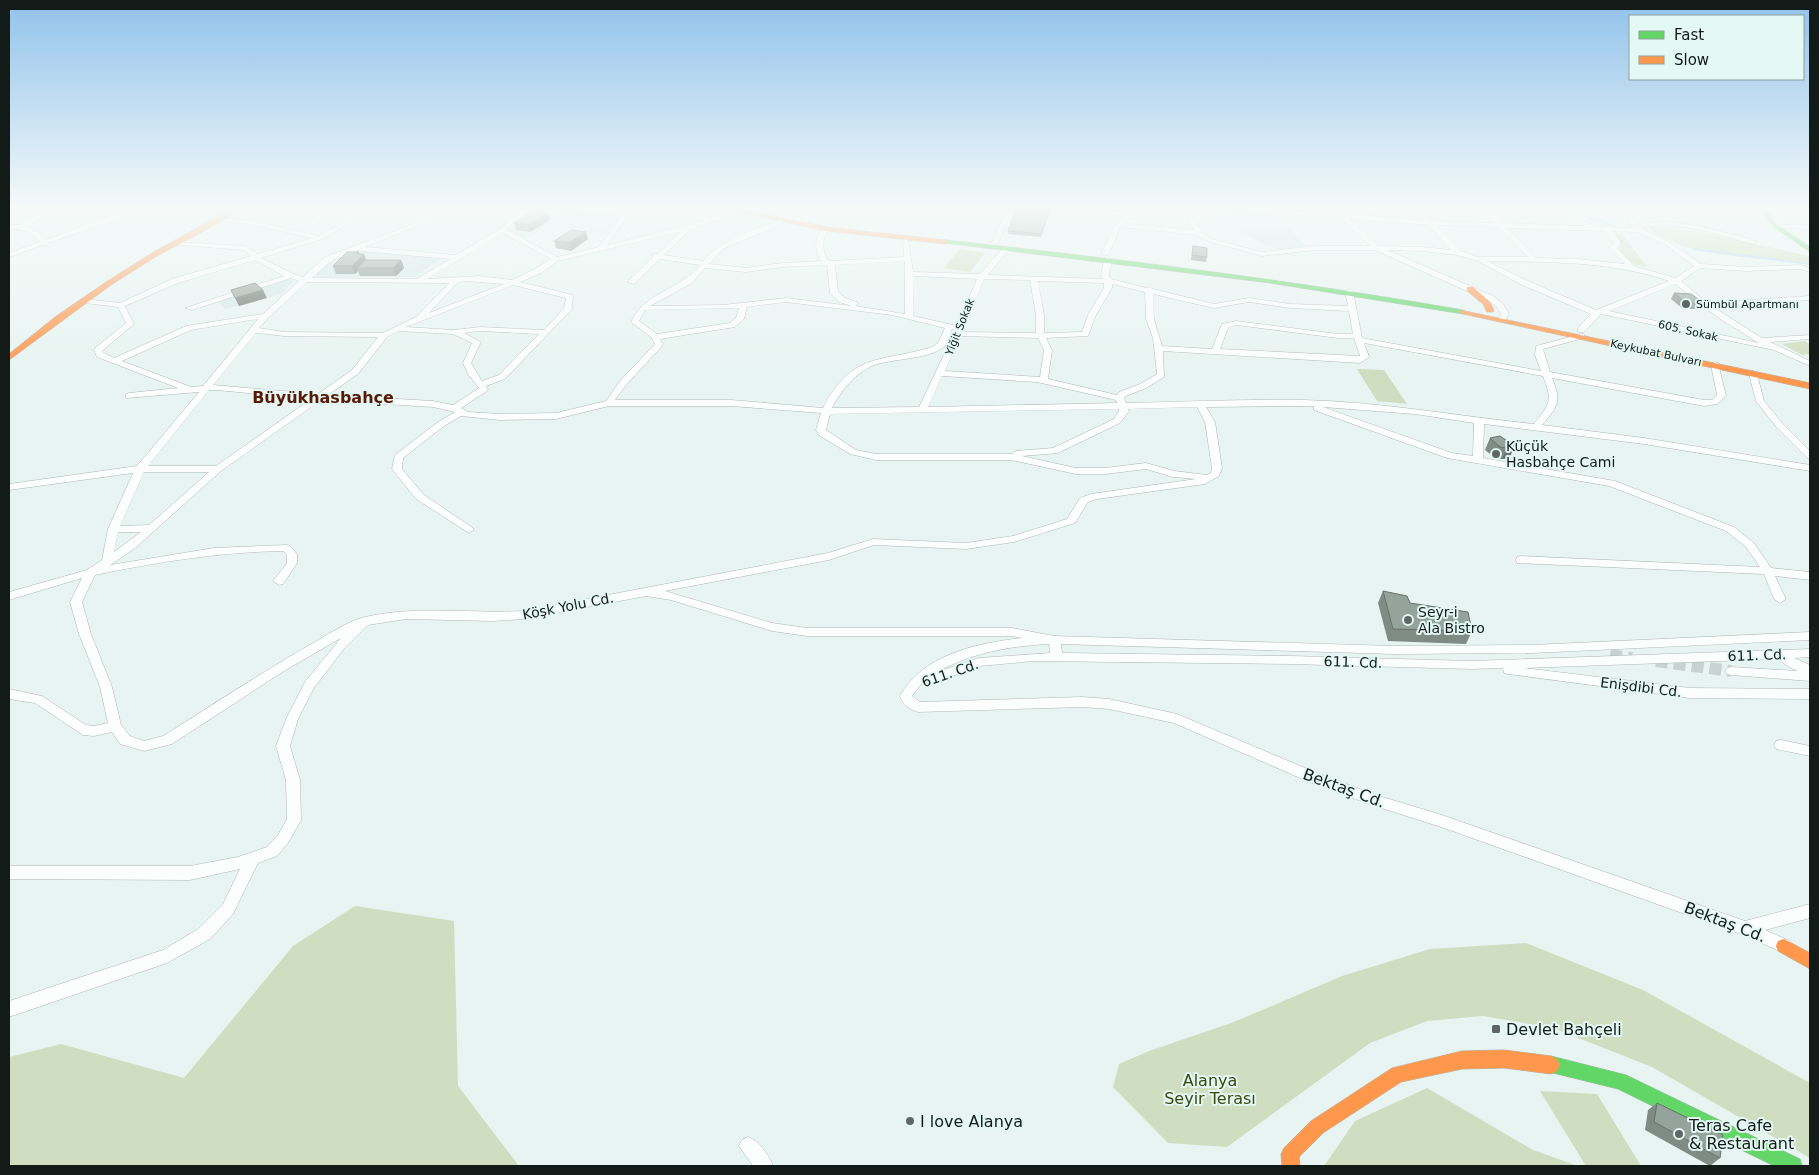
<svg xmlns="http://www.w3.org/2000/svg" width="1819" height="1175" font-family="'DejaVu Sans',sans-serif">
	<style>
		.built { fill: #d3e8e5 }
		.green { fill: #cfdec0 }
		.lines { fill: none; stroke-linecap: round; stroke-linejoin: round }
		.stream { stroke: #afd7ef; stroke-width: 2 }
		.street-tunnel { stroke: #c8d3d1; stroke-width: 12; stroke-dasharray: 12 6; stroke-linecap: butt }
		.street-casing { stroke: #aeb7b4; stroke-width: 1 }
		.fast-casing { stroke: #aeb7b4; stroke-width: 1 }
		.slow-casing { stroke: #aeb7b4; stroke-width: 1 }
		.street { fill: #fcfdfd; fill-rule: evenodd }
		.fast { fill: #63d668; fill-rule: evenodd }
		.slow { fill: #ff974d; fill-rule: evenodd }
		.wall { fill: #7f8c85 }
		.shaded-wall { fill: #68726c }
		.building { fill: #94a39b; stroke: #68726c }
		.poi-dot { fill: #5e6765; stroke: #e4f8f4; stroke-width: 2 }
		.labels { text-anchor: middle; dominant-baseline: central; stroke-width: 4; stroke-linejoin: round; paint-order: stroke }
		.far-poi-label { font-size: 11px; fill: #131b19; stroke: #e4f8f4; text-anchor: start }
		.far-street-label { font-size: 11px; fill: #131b19; stroke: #e4f8f4 }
		.poi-label { font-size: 14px; fill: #131b19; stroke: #e4f8f4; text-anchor: start }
		.street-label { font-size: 14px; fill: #131b19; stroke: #e4f8f4 }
		.far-district-label { font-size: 16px; font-weight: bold; fill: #5a1806; stroke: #e4f8f4 }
		.near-street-label { font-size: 16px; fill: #131b19; stroke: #e4f8f4 }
		.near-poi-label { font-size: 16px; fill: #131b19; stroke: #e4f8f4; text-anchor: start }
		.near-park-label { font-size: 16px; fill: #39480d; stroke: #e4f8f4 }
	</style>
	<rect width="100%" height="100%" fill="#e8f4f1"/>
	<!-- built -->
	<g class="built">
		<polygon points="537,209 618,212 622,214 605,234 545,227 526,239 510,231 510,228 529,211"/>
		<polygon points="1226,210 1275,214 1306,247 1282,251 1234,230 1226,224"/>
		<polygon points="358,250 440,257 442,259 413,277 317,277 316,274 334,260"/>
		<polygon points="287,279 294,281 281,294 254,302 225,309 217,301"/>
	</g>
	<!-- green -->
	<g class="green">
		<path d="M1652 226 1700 232 1810 256V264C1761 257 1690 259 1650 229Z"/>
		<polygon points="1614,233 1622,234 1647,267 1633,264 1616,249 1621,246"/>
		<polygon points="960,249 985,253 970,272 944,268"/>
		<polygon points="1805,341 1810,345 1810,354 1802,355 1782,344"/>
		<polygon points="1357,369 1384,370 1407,404 1377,401"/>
		<polygon points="355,906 454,921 458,1086 519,1166 9,1166 9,1057 61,1044 184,1078 293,946"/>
		<polygon points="1526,943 1643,990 1810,1083 1810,1158 1652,1067 1553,1028 1483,1016 1427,1021 1370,1043 1227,1147 1168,1143 1113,1087 1119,1064 1149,1051 1234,1022 1342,976 1430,949"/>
		<polygon points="1427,1088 1533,1150 1578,1166 1324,1166 1355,1121"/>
		<polygon points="1540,1091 1597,1094 1641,1166 1586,1166"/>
	</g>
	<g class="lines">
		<!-- stream -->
		<g class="stream">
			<polyline points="1573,208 1590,218 1616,226"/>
			<polyline points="1693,249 1810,264"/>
		</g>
		<!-- street-tunnel -->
		<g class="street-tunnel">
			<polyline points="1610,655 1632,658"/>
			<polyline points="1656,661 1731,671"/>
		</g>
		<defs>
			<g id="street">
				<path d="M50 208H58L27 227 41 234 46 240C76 229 120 208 151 208L48 243 47 245H42L9 257V253L40 242C33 231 21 229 9 229V225H21Z"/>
				<polygon points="323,208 330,208 313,225 309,225 309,223"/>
				<path d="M375 208H384L360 217 323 239 261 258 294 274 303 277 325 257 411 225 439 208H447L415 227 365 247 456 255 501 228 509 220 470 208H480L512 217 526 208H533L515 220 507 230 557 257 599 247 623 213 547 210 544 208H633L607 245 704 221 663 208H673L711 218 738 210 741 212 740 213 690 230 664 255 703 261C721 239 755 228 782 220L785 222 784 223 723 249 709 264 746 268 783 263 821 261C814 250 814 234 826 227L829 229C822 239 822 246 826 258L830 261 904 257 903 239 908 238 913 272 980 274 1003 248 1005 247 1009 249 988 275 1103 279 1101 276 1104 260 1108 258 1112 260 1109 276 1111 279 1146 288 1149 287 1153 289 1214 304 1249 298 1290 304 1348 306 1345 291 1349 289 1353 291 1362 338 1541 371 1535 355 1536 346 1581 334H1584V338L1543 349 1550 372 1704 400H1712L1717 395 1711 365 1715 362 1718 363 1726 396 1717 404 1704 406 1552 378C1562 402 1558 406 1542 425L1644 438 1810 465V471L1644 444 1484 424 1483 458 1615 481 1734 527 1754 543 1771 568 1810 572V580L1775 576 1786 599 1780 603 1774 599 1764 574 1517 563 1516 560 1517 557 1521 556 1760 567 1746 547 1726 531 1609 486 1447 458 1314 410V406H1304L1206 407 1215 422 1222 468 1219 476 1205 484 1097 499 1088 502 1075 523 1014 542 966 549 874 545 829 560 665 591 772 623 807 628H1012L1054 636 1394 646 1532 645 1810 632V640L1532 653 1394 654 1061 644 1062 653 1291 656 1472 661 1810 649V657L1794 658 1810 665V681L1731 675 1727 674 1725 671 1727 668 1731 667 1798 671 1791 668 1777 659 1524 668 1690 688 1810 689V699L1690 698 1508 674 1504 673 1503 668 1472 669 1291 664 1034 661 980 666 926 685 922 683 912 696 920 702 1082 697 1109 699 1177 714 1317 773 1376 795 1442 815 1745 921 1810 904V918L1765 930 1790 941 1792 946 1790 951 1784 953 1741 934 1441 827 1369 804 1307 781 1174 723 1109 709 1082 707 918 712C909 709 903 705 900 696 923 654 978 643 1022 638L1012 636H807L772 631 671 600 646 596 524 619 493 621 406 619 368 625 343 650 314 688 298 719 290 746 300 780 301 820 288 843 277 856 258 863 233 914 210 939 167 963 9 1017V1001L163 950 198 929 223 904 240 869 190 880 9 879V866H190L238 857 267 847 278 835 287 819 286 780 276 746 286 719 305 682 341 638 284 671 172 744 144 751 120 744 112 732 94 736 83 735 35 703 9 699V689L42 696 86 725 94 726 108 723 100 687 79 634 70 602 82 578 9 600V592L87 570 102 560 108 529 133 473 9 490V484L137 466 199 392 126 398V394L129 393 178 388 97 357 94 350 95 348 126 323 118 307 85 303 81 301 85 299 120 303 172 279 251 256 244 250 179 245 176 243 177 242 246 246 258 254 312 238 253 225 222 221 220 220V218L253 221 319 236 356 215ZM680 232 657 254H653V257L627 282 634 284 660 259 700 265C681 290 644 292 631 322L652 338 655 344 620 381 606 401 556 413 500 414 468 412 461 408 487 391 488 389 486 386 505 379 572 309 573 295 520 282 541 273 558 261ZM503 233 551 259 535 269 512 280 479 276 427 279ZM358 250 361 251 450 259 417 279 312 278 331 261ZM255 260 284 276 185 308 192 310 291 278 299 281 263 314 186 326 114 358 104 353 102 351 134 324 125 306 178 283ZM905 261V314L855 306 858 304 857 302 845 298 838 292 835 265ZM827 265 830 293 839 302 852 306 786 298 723 305 650 306 692 283 705 268 746 272 783 267ZM914 276 977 279 957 326 913 316ZM984 279 1030 280 1036 315V333L962 332ZM466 281 504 284 429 313 457 283ZM1038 281 1104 283V288L1088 315 1082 332 1044 333V315ZM307 282 449 283 416 317 383 333 284 332 259 328 268 318ZM1112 284 1145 292 1146 319 1153 338 1157 374 1140 384 1119 392 1117 395 1048 379 1052 350 1046 338 1088 336 1096 315 1112 288ZM513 285 566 298 564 308 544 330 480 327 454 330 406 327ZM1153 294 1214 308 1249 302 1290 308 1349 311 1353 334H1338L1236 321 1222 324 1212 349 1162 346 1154 319ZM786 302 892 315 945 328 938 343 932 347C880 363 853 351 823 408L731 400H615L626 385 662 346 663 344 660 339 735 327 744 319 747 307ZM739 308 736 318 730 323 657 334 639 321 645 310ZM258 319 203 386 191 387 122 361 191 330ZM1236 325 1338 338H1354L1360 356 1220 349 1228 328ZM952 329 955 330 951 340 919 407 832 408C841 391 854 374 872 366 890 358 935 360 946 344 949 340 950 334 952 329ZM398 331 453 334 472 343 463 363 468 374 479 388 453 405 433 401 328 395 358 374 387 337ZM480 331 539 334 499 375 482 381 471 363 481 342 464 333ZM256 333 284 336 378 337 352 370 318 394 213 385ZM960 336 1038 338 1044 350 1040 377 945 371ZM1364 343 1543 376C1553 401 1550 404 1534 424 1457 416 1381 402 1304 400 1245 399 1185 402 1126 403L1124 398 1126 396 1146 388 1164 377 1163 351 1360 363 1369 357ZM942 376 1037 382 1116 400 1117 403 928 407ZM209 390H217L311 399 216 466H148ZM321 400 433 407 455 412 438 422 395 455 392 469 416 499 469 533 474 530 473 528 424 495 402 469 403 458 444 426 461 416 500 420 556 419 609 406H731L821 413 816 430 820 436 850 454 876 460H1011L1076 474H1105L1146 469 1173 477 1196 479 1091 494 1080 498 1067 519 1013 536 966 543 873 539 828 553 524 611C472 614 417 605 365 617 345 622 326 636 308 646 259 674 211 706 163 736L144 741 130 736 121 725 112 687 91 634 82 602 95 575C157 562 219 552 283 551L287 555V563L273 581 279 585 283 584 297 563V554L290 546 286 545 214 548 110 565 134 549 221 471ZM1197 407 1205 422 1212 468 1211 473 1207 475 1174 471 1146 463 1105 468H1076L1022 456 1058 453 1120 423 1129 411 1128 409ZM1323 407 1415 414 1474 423 1473 456 1452 453ZM1119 409V411L1114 419 1053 448 1016 451 1011 454H876L856 450 826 430 830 414ZM144 472H209L149 525 120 526ZM118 532H141L114 552ZM1049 644 1050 653 979 658 937 672C972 653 1009 646 1049 644Z"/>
				<polygon points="808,208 815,208 805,216 801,216 801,214"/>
				<path d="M847 208C853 208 857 208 861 213L856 220H852L851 219 854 214Z"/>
				<polygon points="1007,208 1013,208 998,243 993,244 992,243"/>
				<path d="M1055 208H1079L1133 213 1149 208H1159L1127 219 1123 223 1194 230 1181 208H1187L1202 232 1211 239 1262 252 1315 246H1370L1341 218 1227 210 1224 208 1341 213 1424 221 1413 208H1420L1432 221 1495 223 1481 208H1488L1503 223 1585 226 1553 208H1561L1595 227 1633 228 1620 208H1626L1638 225C1668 217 1701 227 1731 234 1739 236 1750 238 1756 242L1753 244C1718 235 1676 219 1640 228L1669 242 1701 264 1746 267 1800 265 1810 268V272L1800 269 1746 271 1700 268 1681 281 1707 303 1810 296V300L1713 307 1762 338 1810 335V339L1770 342 1810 361V366L1774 350 1601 314 1584 332H1578V328L1591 314 1522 285 1478 261 1457 255 1422 251 1387 250 1493 296 1503 304 1509 314 1505 321H1499L1498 319 1501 314 1497 307 1487 300 1375 250H1315L1262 256 1207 241 1197 235 1120 227 1109 254 1105 256 1101 254 1115 225 1124 216 1058 210ZM1349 219 1428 225 1451 250 1422 247 1378 246ZM1436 225 1499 227 1528 257H1478L1461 251ZM1507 228 1604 231 1614 243 1609 248 1625 264 1578 259 1536 258ZM1612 231 1637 232 1665 244 1694 266 1675 278 1634 266 1617 248 1621 243ZM1487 261C1549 262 1610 261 1669 281L1596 310 1528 281ZM1675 284 1720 319 1759 343 1609 311Z"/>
				<polygon points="1777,225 1810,225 1810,229 1775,228 1774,227"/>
				<polygon points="1753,371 1757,374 1764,401 1783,424 1810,451 1810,459 1807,458 1777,428 1756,401 1749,374"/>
				<polygon points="1781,740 1810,746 1810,756 1776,749 1774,745 1776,741"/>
				<path d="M748 1137C759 1141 769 1155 773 1166H753L739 1146 742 1140Z"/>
			</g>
			<g id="fast">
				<polygon points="1757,208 1764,208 1779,226 1810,247 1810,252 1775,228"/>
				<path d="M946 240C1119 259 1291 280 1463 310L1467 312 1463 314 1270 283 944 243V241Z"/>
				<polygon points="1551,1056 1626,1075 1800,1159 1802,1166 1774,1166 1618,1089 1545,1071 1542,1065 1545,1059"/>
			</g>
			<g id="slow">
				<polygon points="233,208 240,208 217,224 157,256 111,285 9,360 9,354 55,317 106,282 152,253"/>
				<polygon points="720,208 733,208 826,227 946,240 949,242 946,244 826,231"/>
				<polygon points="1467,287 1473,287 1489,301 1494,310 1493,312 1487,312 1483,304 1467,291"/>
				<polygon points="1460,310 1810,383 1810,389 1463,314 1459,312"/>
				<polygon points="1784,939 1810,953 1810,969 1778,951 1776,946 1778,941"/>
				<polygon points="1504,1050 1551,1056 1557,1059 1560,1065 1557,1071 1551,1074 1504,1068 1462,1069 1401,1082 1323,1133 1299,1157 1300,1166 1282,1166 1281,1154 1284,1148 1311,1121 1392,1068 1462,1051"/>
			</g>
		</defs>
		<!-- street casing -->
		<use href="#street" class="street-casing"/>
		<!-- fast casing -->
		<use href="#fast" class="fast-casing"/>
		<!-- slow casing -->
		<use href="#slow" class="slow-casing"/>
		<!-- street -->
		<use href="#street" class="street"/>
		<!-- fast -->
		<use href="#fast" class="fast"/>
		<!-- slow -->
		<use href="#slow" class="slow"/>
	</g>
	<!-- wall -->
	<g class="wall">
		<polygon points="1051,208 1041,237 1008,234 1008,231"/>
		<polygon points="548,213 550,220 530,232 516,230 514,223"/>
		<polygon points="588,239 571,251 556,248 554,241"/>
		<polygon points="1193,246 1207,257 1206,262 1191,260"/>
		<polygon points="359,254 366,260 401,260 404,268 396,276 360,276 358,271 355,274 336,274 333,266"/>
		<polygon points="1674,293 1704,303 1701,309 1683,309 1671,299"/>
		<polygon points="1490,438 1515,446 1509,458 1502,459 1495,458 1485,450"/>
		<polygon points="1383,591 1472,631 1466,644 1388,641 1378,603"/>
		<polygon points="1657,1103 1720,1158 1710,1166 1645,1130 1648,1110"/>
	</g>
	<!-- shaded-wall -->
	<g class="shaded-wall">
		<polygon points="548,213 550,220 530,232 528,225"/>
		<polygon points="586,232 588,239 571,251 569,243"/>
		<polygon points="359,252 361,258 364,254 367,262 357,268 358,271 355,274 352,266 357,254"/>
		<polygon points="401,260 404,268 396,276 393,268"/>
		<polygon points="263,290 267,298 239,306 235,298"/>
		<polygon points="1515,446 1509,458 1502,459 1507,448"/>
	</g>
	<!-- building -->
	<g class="building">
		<polygon points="1017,208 1050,208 1041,234 1008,231"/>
		<polygon points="534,211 548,213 528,225 514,223"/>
		<polygon points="571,230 586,232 569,243 554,241"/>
		<polygon points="1193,246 1207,248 1207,257 1192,255"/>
		<polygon points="347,252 359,252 357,254 364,254 352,266 333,266"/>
		<polygon points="365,260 401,260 393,268 357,268"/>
		<polygon points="255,283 263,290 235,298 231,290"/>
		<polygon points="1674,293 1691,294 1704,303 1686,303"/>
		<polygon points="1500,436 1515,446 1507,448 1500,447 1490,438"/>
		<polygon points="1383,591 1407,596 1410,603 1468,612 1472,631 1393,629"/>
		<polygon points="1657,1103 1723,1135 1720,1158 1654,1122"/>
	</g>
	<!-- sky -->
	<linearGradient id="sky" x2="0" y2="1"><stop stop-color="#91c2eb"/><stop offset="0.56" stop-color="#f5faf9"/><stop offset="1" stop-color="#f5faf9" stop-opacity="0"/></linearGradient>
	<rect width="1819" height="372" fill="url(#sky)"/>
	<!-- markers -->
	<g class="poi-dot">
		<circle cx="1686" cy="304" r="5"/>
		<circle cx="1496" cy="454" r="5"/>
		<circle cx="1408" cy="620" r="5"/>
		<rect x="1491" y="1024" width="10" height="10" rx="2.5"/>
		<circle cx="910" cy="1121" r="5"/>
		<circle cx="1679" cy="1134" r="5"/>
	</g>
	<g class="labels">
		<!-- far-poi labels -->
		<g class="far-poi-label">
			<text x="1696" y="304">Sümbül Apartmanı</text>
		</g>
		<!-- far-street labels -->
		<g class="far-street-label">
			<text transform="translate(960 327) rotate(-68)">Yiğit Sokak</text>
			<text transform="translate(1688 331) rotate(13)">605. Sokak</text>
			<text transform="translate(1656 353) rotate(12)">Keykubat Bulvarı</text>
		</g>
		<!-- poi labels -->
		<g class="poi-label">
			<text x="1506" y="446">Küçük<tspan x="1506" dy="16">Hasbahçe Cami</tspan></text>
			<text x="1418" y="612">Seyr-i<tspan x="1418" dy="16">Ala Bistro</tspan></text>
		</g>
		<!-- street labels -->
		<g class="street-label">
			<text transform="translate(568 606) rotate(-11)">Köşk Yolu Cd.</text>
			<text transform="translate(1757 655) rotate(-2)">611. Cd.</text>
			<text transform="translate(1353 662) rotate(2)">611. Cd.</text>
			<text transform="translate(950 673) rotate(-19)">611. Cd.</text>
			<text transform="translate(1641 687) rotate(7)">Enişdibi Cd.</text>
		</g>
		<!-- far-district labels -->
		<g class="far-district-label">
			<text x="323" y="397">Büyükhasbahçe</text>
		</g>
		<!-- near-street labels -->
		<g class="near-street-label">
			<text transform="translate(1344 788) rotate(20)">Bektaş Cd.</text>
			<text transform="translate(1725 922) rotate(21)">Bektaş Cd.</text>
		</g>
		<!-- near-poi labels -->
		<g class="near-poi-label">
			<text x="1506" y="1029">Devlet Bahçeli</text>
			<text x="920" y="1121">I love Alanya</text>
			<text x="1689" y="1125">Teras Cafe<tspan x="1689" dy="18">&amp; Restaurant</tspan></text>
		</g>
		<!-- near-park labels -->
		<g class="near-park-label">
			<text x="1210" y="1080">Alanya<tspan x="1210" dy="18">Seyir Terası</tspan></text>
		</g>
	</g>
	<!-- border -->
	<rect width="1819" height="1175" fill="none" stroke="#131b19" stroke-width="20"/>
	<!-- legend -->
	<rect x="1629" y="15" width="175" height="65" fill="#e4f8f4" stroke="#90a09c"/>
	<rect x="1639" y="31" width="25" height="8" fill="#63d668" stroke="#90a09c"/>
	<text x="1674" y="40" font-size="15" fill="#131b19">Fast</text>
	<rect x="1639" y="56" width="25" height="8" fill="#ff974d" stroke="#90a09c"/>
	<text x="1674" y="65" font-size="15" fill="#131b19">Slow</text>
</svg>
